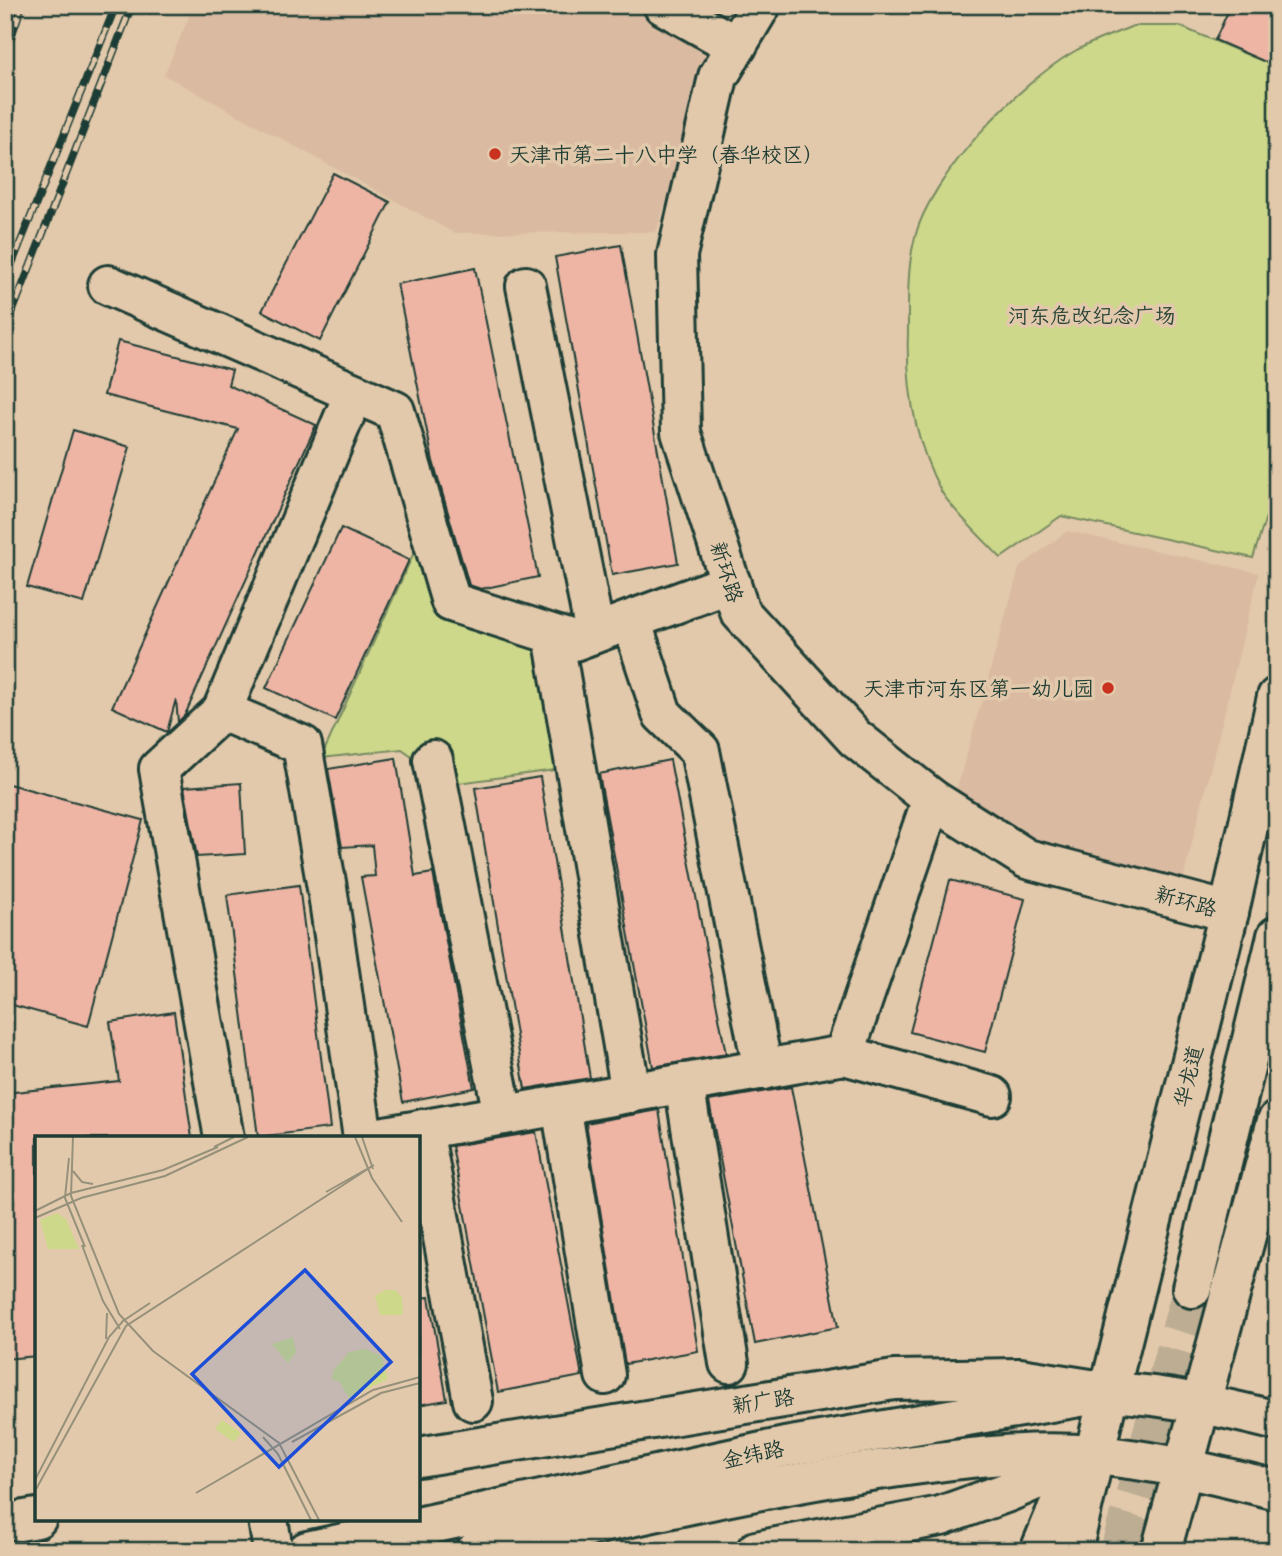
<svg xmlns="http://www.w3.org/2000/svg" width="1282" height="1556" font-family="Delius,'LXGW WenKai TC',sans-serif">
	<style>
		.built { fill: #dabba2 }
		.green { fill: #cdd88b; stroke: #768a60; stroke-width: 2 }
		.building { fill: #eeb5a5; stroke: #1f3d34; stroke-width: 2 }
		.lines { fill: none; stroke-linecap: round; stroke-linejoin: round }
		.major-tunnel { stroke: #bcad93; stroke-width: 38; stroke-dasharray: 38 19; stroke-linecap: butt }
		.minor-casing { stroke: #1f3d34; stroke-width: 44 }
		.major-casing { stroke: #1f3d34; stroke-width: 44 }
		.minor { stroke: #e3c9ab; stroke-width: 38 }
		.major { stroke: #e3c9ab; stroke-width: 38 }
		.rail-casing { stroke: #1f3d34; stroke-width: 8 }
		.rail { stroke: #e3c9ab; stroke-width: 5; stroke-dasharray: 16; stroke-linecap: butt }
		.poi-dot { fill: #c8321e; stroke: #e3c9ab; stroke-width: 2.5 }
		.labels { text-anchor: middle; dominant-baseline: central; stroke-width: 7; stroke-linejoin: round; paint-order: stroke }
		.poi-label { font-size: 21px; fill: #1f3d34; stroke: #e3c9ab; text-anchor: start }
		.park-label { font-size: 21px; fill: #284538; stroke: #e3c9ab }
		.street-label { font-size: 21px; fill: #1f3d34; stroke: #e3c9ab }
		.inset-road { fill: none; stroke: #95917b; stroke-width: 2 }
		.view { fill: #1d4ed8; fill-opacity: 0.15; stroke: #1d4ed8; stroke-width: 3.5 }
		.inset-edge { fill: none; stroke: #1f3d34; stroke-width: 3.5 }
	</style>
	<rect width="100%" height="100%" fill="#e3c9ab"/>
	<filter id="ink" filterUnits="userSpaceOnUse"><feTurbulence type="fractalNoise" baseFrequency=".0143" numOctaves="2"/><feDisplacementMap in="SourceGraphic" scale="14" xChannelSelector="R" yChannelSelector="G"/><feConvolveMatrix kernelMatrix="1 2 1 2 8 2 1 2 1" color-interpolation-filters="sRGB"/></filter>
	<g filter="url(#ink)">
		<!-- built -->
		<g class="built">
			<polygon points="194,5 636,5 717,49 656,232 454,233 164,75"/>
			<polygon points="1067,531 1259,573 1183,880 1031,842 953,802 1019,568"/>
		</g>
		<!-- green -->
		<g class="green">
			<path d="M1133 26H1179L1277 67V482L1253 558 1061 516 1001 558C985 541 951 509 941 491 914 441 906 388 908 332 908 301 907 267 915 237 931 175 1020 82 1075 51 1093 41 1114 34 1133 26Z"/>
			<polygon points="415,550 466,608 549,637 570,768 451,784 402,749 321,758"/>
		</g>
		<!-- building -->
		<g class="building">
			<polygon points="1231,5 1277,5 1277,67 1215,40"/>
			<polygon points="333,173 390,202 320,341 262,311"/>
			<polygon points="621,245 678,563 612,575 555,257"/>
			<polygon points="475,268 538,577 481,589 469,585 433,461 397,284"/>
			<polygon points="118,341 232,370 228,385 316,425 185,715 178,722 176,699 167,732 112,707 238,429 104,395"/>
			<polygon points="73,430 130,447 84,603 27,587"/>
			<polygon points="341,528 409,560 335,720 266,688"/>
			<polygon points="396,758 415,876 433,873 474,1088 403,1102 361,877 375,876 372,845 342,847 328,769"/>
			<polygon points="670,760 726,1054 653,1067 599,774"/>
			<polygon points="540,777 590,1078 525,1089 475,788"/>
			<polygon points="5,783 143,820 88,1026 5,1003"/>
			<polygon points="241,783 245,854 197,857 184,787"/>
			<polygon points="950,880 1025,899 985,1052 910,1032"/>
			<polygon points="299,885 330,1128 258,1137 227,895"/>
			<polygon points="174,1012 192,1138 37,1138 37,1356 5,1359 5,1093 119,1081 110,1022"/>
			<polygon points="791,1087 838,1327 755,1344 709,1101"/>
			<polygon points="659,1110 698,1351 625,1364 586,1123"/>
			<polygon points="536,1132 582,1376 498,1392 452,1146"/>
			<polygon points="429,1297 447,1400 418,1405 418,1298"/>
		</g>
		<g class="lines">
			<!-- major-tunnel -->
			<polyline class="major-tunnel" points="1119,1551 1192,1288"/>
			<defs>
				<g id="minor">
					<polyline points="663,5 737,46"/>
					<polyline points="761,5 718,77 677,255 681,432 740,612 855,738 932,799 1027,859 1229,912"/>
					<polyline points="108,285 395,411 451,602 574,641 731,583"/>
					<polyline points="526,286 595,633"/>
					<polyline points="631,620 662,714 700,751 763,1070"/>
					<polyline points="553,635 631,1093"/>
					<polyline points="222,711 302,745 328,894 363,1138"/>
					<polyline points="433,760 503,1115"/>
					<polyline points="844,1055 992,1096"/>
					<polyline points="684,1083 729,1363"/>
					<polyline points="561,1105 605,1375"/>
					<polyline points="423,1129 473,1401"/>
					<polyline points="224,1138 159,769 222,711 354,393"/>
					<polyline points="374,1138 844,1055 932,799"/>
					<polyline points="418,1457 894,1380 1020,1378 1103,1391"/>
					<polyline points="268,1519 273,1551"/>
					<polyline points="19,1521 37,1518"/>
					<polyline points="756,1551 941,1516 1008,1492 1094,1455"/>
					<polyline points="1040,1551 1062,1498 1093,1457"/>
					<polyline points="1161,1551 1277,1121"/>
				</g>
				<g id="major">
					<polyline points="1192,1288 1277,936"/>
					<path d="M307 1551 785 1447 1109 1392C1166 1395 1221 1407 1277 1421"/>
					<path d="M476 1551C610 1522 743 1490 877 1470 950 1460 1021 1449 1094 1455 1156 1460 1217 1475 1277 1490"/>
					<polyline points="1072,1551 1109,1392 1229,912 1277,697"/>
				</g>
			</defs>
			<!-- minor casing -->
			<use href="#minor" class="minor-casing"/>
			<!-- major casing -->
			<use href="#major" class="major-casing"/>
			<!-- minor -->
			<use href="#minor" class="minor"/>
			<!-- major -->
			<use href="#major" class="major"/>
			<defs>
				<g id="rail">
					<polyline points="5,7 6,5"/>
					<polyline points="5,55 22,5"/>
					<polyline points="5,281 116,5"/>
					<polyline points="5,331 132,5"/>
				</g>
			</defs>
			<!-- rail casing -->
			<use href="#rail" class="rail-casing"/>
			<!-- rail -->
			<use href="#rail" class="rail"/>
		</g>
	</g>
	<!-- markers -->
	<g class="poi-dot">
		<circle cx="495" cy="154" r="7"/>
		<circle cx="1108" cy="688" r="7"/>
	</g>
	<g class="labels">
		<!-- poi labels -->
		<g class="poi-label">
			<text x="509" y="154">天津市第二十八中学（春华校区）</text>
			<text x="1094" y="688" text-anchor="end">天津市河东区第一幼儿园</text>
		</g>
		<!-- park labels -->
		<g class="park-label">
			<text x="1092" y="315">河东危改纪念广场</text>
		</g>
		<!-- street labels -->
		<g class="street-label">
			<text transform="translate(727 572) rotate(72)">新环路</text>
			<text transform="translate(1186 901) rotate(15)">新环路</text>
			<text transform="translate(1188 1076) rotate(-76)">华龙道</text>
			<text transform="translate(763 1401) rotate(-9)">新广路</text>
			<text transform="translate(753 1454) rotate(-12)">金纬路</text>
		</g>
	</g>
	<!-- overview -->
	<g transform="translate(35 1136)">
		<rect width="385" height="385" fill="#e3c9ab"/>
		<path d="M22 77 31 83 44 113H13L5 84ZM350 154H360L367 161 368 179H345L340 160ZM258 201 261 216 253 227 237 208ZM331 213 347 221 353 243 314 262 304 245 297 244 298 235 314 216ZM187 284 206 297 199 306 180 293Z" fill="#cdd88b"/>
		<path class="inset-road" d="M38 1 36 60 84 178 118 215 244 307 284 384M320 1 337 42 367 86M327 1 338 33M179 11 199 1M34 22 30 62 50 111M38 35 47 46 58 48M291 56 339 29M0 75 36 57 128 34 183 11M0 82 46 62 130 40 213 1M47 109 68 165 85 193M71 203 72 177M228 301 243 318 276 384M257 306 346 257 385 247M0 344 74 201 88 185 115 167M0 355 91 190 339 29M161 357 338 254 385 241"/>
		<path class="view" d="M270 134 356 226 244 331 157 238Z"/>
		<rect width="385" height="385" class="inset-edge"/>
	</g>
	<!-- margin -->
	<rect width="1282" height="1556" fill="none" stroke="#e3c9ab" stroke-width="28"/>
	<rect x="14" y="14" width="1254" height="1528" fill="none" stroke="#1f3d34" stroke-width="2.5" filter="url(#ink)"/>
</svg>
